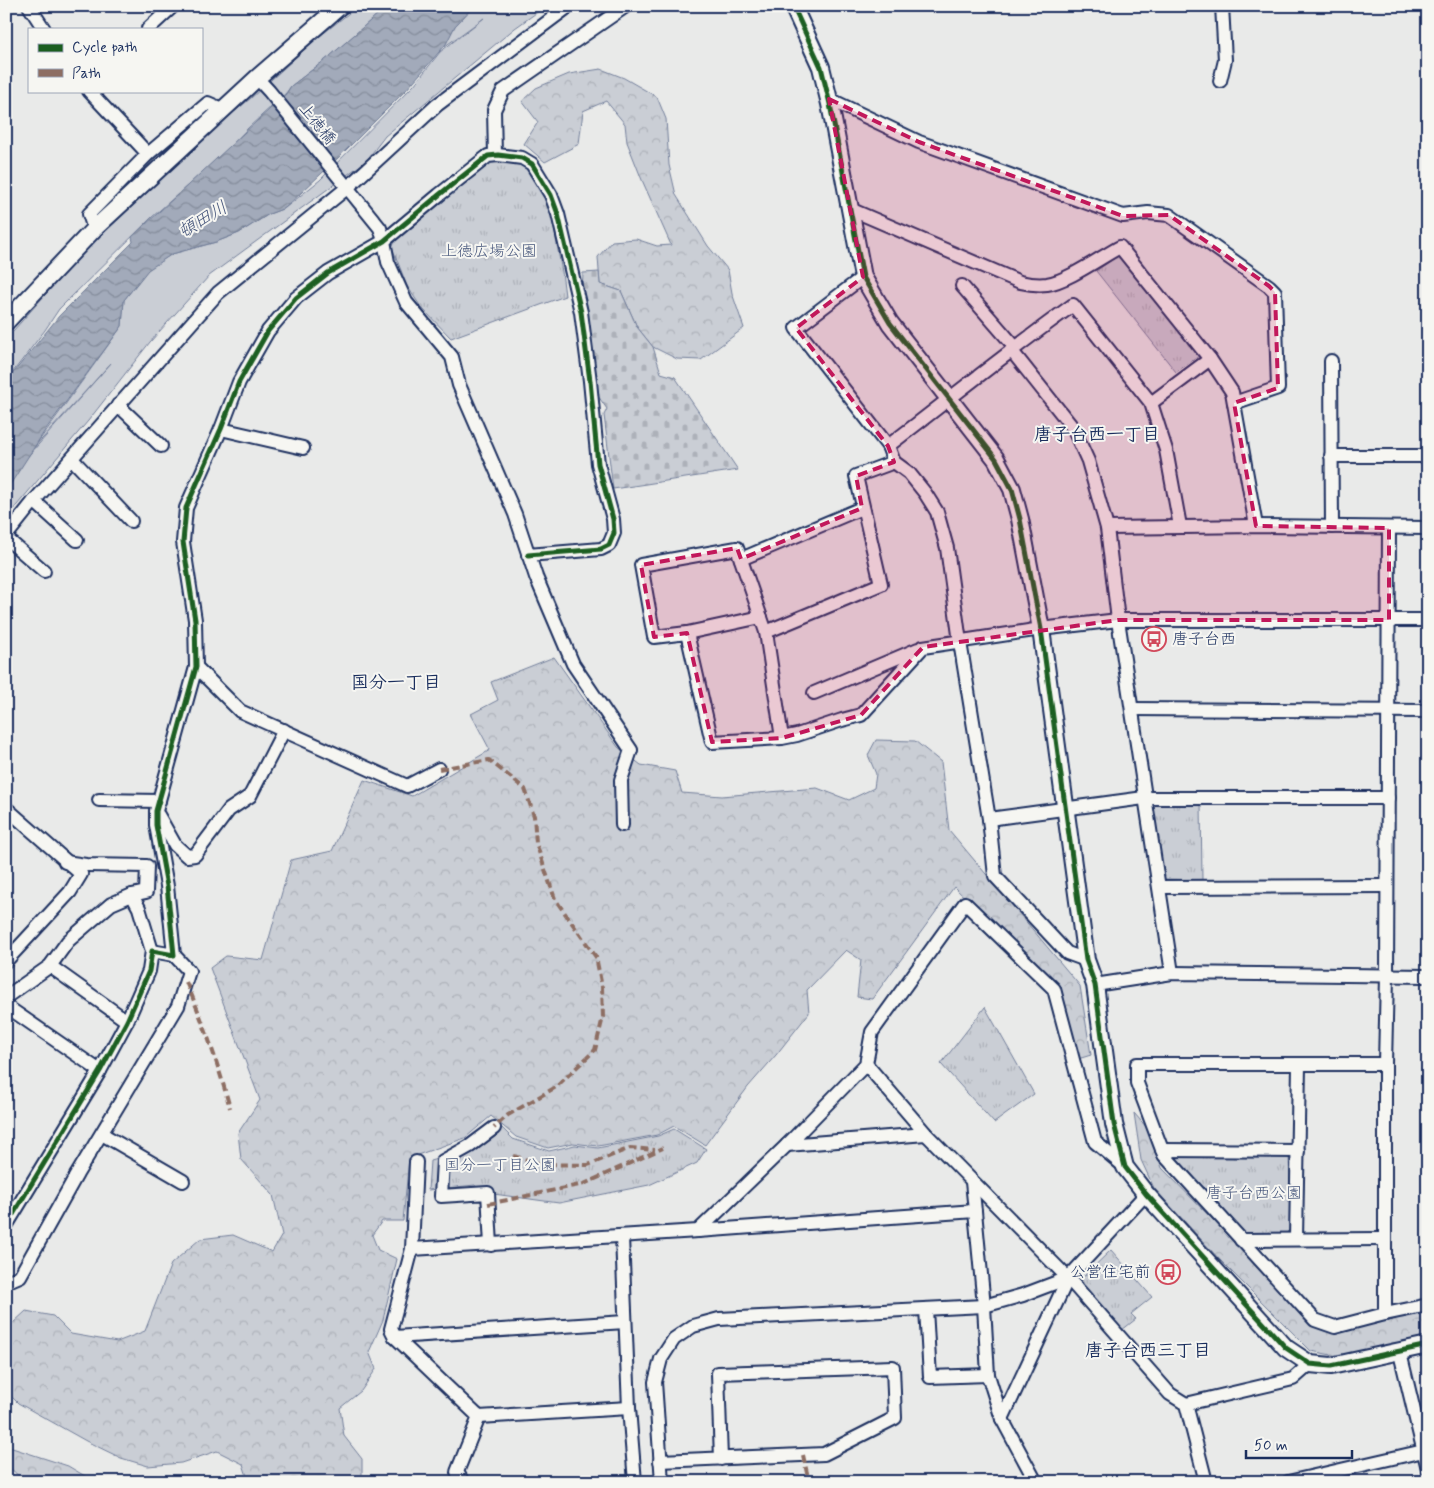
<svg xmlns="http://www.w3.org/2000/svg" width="1434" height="1488" font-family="Mynerve,'Klee One',sans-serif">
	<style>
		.green { fill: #caced5; stroke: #727e9a }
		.forest { fill: url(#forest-crowns); stroke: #727e9a }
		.cemetery { fill: url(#cemetery-stones); stroke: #727e9a }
		.park { fill: url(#park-tufts); stroke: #727e9a }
		.water { fill: url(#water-waves); stroke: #6c7995 }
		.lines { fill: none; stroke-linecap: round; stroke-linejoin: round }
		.minor-casing { stroke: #1b2f5e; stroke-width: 16 }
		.tertiary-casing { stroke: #1b2f5e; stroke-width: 20 }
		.minor { stroke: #f6f6f2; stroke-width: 12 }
		.tertiary { stroke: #f6f6f2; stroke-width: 16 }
		.quiet { stroke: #8d6e63; stroke-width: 4; stroke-dasharray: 8 4; stroke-linecap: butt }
		.cycleway-casing { stroke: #f6f6f2; stroke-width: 8 }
		.cycleway { stroke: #1b5e20; stroke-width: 5 }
		.marked { fill: #c2185b; fill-opacity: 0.2; stroke: #c2185b; stroke-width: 4; stroke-dasharray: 10 6; stroke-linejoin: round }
		.labels { text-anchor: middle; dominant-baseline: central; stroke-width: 4; stroke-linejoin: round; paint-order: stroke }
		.street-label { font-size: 16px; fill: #1b2f5e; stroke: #f6f6f2 }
		.park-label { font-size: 16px; fill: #47577c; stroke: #f6f6f2 }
		.poi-label { font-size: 16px; fill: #1b2f5e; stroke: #f6f6f2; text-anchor: start }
		.water-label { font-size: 18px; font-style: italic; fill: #44547a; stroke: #f6f6f2 }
		.neighbourhood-label { font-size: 18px; font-weight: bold; fill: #1b2f5e; stroke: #f6f6f2 }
	</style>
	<defs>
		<pattern id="forest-crowns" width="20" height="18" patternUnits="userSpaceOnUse" patternTransform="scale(1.25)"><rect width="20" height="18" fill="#caced5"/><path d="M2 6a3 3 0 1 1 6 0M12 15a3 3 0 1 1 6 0" fill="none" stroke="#adb1b9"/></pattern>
		<pattern id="cemetery-stones" width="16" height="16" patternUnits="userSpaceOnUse" patternTransform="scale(1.25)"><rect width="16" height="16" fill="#caced5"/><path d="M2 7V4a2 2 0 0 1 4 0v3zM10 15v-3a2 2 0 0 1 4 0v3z" fill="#adb1b9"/></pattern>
		<pattern id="park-tufts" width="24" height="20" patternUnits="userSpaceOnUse" patternTransform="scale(1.25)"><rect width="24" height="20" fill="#caced5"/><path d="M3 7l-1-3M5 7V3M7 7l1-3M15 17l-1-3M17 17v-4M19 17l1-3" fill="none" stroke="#adb1b9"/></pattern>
		<pattern id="water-waves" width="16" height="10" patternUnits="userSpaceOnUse" patternTransform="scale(1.25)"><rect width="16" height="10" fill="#a2aaba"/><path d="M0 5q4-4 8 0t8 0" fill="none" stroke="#838b9a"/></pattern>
	</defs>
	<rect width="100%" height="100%" fill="#e9eae9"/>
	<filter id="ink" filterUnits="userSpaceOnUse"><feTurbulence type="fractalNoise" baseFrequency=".02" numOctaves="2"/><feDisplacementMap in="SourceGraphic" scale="10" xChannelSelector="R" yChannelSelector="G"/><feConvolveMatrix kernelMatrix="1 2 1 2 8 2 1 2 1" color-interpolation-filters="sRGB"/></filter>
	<g filter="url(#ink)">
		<!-- green -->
		<g class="green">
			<polygon points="358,6 387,6 329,57 291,86 286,93 248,128 224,153 151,218 59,309 45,330 6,381 6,339 82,253 198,142 251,98 315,40"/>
			<polygon points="474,6 546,6 515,28 385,136 366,161 209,276 150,342 88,421 6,518 6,481 111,363 33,449 122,326 124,300 148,269 172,254 216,242 239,233 269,214 285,208 320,180 414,85 440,52 484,18 441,49 455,26"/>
		</g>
		<!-- forest -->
		<g class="forest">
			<polygon points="601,69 624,78 657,97 666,119 669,165 676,195 708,246 728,270 732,293 744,328 701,360 677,359 653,347 637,327 621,291 600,284 598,257 612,241 636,239 657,246 671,245 642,180 627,142 625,124 606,101 583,111 579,144 545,162 524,144 538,122 522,101 536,88 569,74"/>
			<polygon points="554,657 618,747 641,765 675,771 682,793 722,796 817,788 849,800 874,788 876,774 868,755 876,740 915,741 941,762 949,830 1080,986 1091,1055 1078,1059 1056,986 954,887 872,999 857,997 861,960 846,950 807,990 809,1013 776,1055 748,1087 705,1145 674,1126 657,1135 598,1146 573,1143 548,1148 516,1137 491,1116 465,1138 409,1158 403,1221 382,1221 372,1235 378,1250 397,1259 383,1320 369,1352 376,1369 361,1391 340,1408 344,1436 362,1459 362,1482 249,1482 243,1464 217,1451 181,1463 148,1466 121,1458 86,1441 18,1403 6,1391 6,1332 13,1323 26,1311 53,1316 71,1334 117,1342 145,1331 171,1264 200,1239 233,1235 272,1252 282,1235 273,1195 241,1159 238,1133 260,1100 210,968 226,956 263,960 291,860 332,851 364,780 412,796 490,750 471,714 498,700 491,682"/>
			<polygon points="1134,1113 1148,1129 1162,1168 1216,1223 1308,1323 1334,1333 1385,1320 1428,1313 1428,1339 1342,1357 1311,1351 1220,1260 1154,1188 1141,1160"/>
			<polygon points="6,1446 68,1466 95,1482 25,1482 6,1464"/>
		</g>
		<!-- cemetery -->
		<polygon class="cemetery" points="599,272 600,284 621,291 637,327 653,347 661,373 675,377 738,470 613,489 604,415 607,409 596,393 582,293 583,273"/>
		<!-- park -->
		<g class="park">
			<polygon points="507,159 528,166 550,207 562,272 565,296 451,338 421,307 407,286 392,247 399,236 485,164"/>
			<polygon points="1119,255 1199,356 1176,372 1096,271"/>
			<polygon points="1149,802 1201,802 1202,880 1162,879"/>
			<polygon points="985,1007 1034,1094 994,1123 941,1064"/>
			<polygon points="501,1127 513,1139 549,1151 575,1145 598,1148 658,1136 674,1129 706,1149 697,1163 649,1185 559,1203 479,1192 475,1185 428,1190 430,1161 472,1149"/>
			<polygon points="1173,1156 1289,1157 1292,1227 1285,1234 1240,1234"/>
			<polygon points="1111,1250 1152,1297 1131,1314 1136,1319 1122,1330 1081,1286 1080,1280"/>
		</g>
		<!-- water -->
		<polygon class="water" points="387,6 474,6 455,26 446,44 407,89 338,158 285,208 269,214 239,233 216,242 172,254 148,270 124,300 122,326 46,429 6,491 6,451 8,441 6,432 6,382 59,316 133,242 132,237 286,94 291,86 329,57"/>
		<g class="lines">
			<defs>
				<g id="minor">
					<polyline points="29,6 44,29"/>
					<polyline points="148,29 173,6"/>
					<polyline points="257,78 269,91 380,228 384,241 388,262 406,302 452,357 459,385 515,514 536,577 573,664 631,750 621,780 622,825"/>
					<polyline points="1220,81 1225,60 1222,6"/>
					<polyline points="89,91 148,154 89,214 94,229"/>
					<polyline points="829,99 919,142 1123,216 1148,213 1169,215 1269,286 1275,292 1278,388 1234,403"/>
					<polyline points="148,154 208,103 224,110"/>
					<polyline points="495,155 494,110 503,91 626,6"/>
					<path d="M850 209 1020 282C1029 284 1038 285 1047 284 1068 281 1101 257 1120 247L1210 359 1232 392 1256 526"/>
					<polyline points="863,277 796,328 888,446 894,462 909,473 925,493 937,512 947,548 960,642 989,819 995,876 1067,953 1086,960"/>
					<polyline points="962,286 1015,347"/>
					<polyline points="1011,350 1073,428 1088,461 1107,528 1118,620 1172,973"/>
					<polyline points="1331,361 1332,527"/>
					<polyline points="1151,403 1210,359"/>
					<polyline points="118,405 161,446"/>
					<polyline points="221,429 303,448"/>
					<path d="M888 446C950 399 1010 350 1073 305L1151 403 1166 450 1180 526"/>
					<polyline points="1331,456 1428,456"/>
					<polyline points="72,459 131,521"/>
					<polyline points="34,501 77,540"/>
					<polyline points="1107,528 1256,526 1428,528"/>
					<polyline points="6,536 34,501 218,293 348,187 437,105 569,6"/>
					<polyline points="6,538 44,571"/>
					<polyline points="741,559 862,508"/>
					<polyline points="766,632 881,584 856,476 894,462"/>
					<polyline points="687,633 761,617"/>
					<polyline points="196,667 240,711 407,786 439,769"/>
					<polyline points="814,693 918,649"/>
					<polyline points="1132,709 1428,711"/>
					<polyline points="782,738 766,632 737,548 641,565 654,637 687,633 712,742 782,738 797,735 842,720 861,715 923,647 1041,629 1118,620 1428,620"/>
					<polyline points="99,800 159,801"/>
					<polyline points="6,808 81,874 70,892 6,961"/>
					<polyline points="158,815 175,845 187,856 195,855 229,810 250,796 284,730"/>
					<polyline points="989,819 1144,798 1388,798"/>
					<polyline points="65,862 86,865 147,866 146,892 132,895 139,908 152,951"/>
					<polyline points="1160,887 1386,886"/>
					<polyline points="50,966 127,1021"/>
					<polyline points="1095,985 1172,973 1428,976"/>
					<polyline points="6,997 50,966 68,941 111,904 132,895"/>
					<polyline points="6,1006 100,1071"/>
					<polyline points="866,1064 926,1134 1068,1278 1170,1394 1186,1404 1206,1482"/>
					<polyline points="1385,1064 1137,1064 1137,1083 1164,1155 1315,1320 1335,1327 1385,1314 1428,1305"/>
					<polyline points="102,1134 183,1181"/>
					<polyline points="787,1145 926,1134"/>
					<polyline points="1162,1150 1298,1151"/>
					<polyline points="416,1162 412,1249 391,1329 395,1337 479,1417 629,1408"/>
					<polyline points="975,1211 984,1306 988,1375 1002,1419 1036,1482"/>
					<polyline points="6,1226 100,1071 127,1021 149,971 152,951 174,955 167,886 156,825 156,811 196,667 195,620 183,542 186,508 221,429 239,382 268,331 296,298 328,273 384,241 439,195 488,156 498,155 522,158 532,164 551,195 558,214 581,312 590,381 598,464 613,519 614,533 609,545 601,549 528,555"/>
					<polyline points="698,1231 975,1211 972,1182"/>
					<polyline points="622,1237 629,1408 635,1482"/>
					<polyline points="1296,1239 1299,1065"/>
					<polyline points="1241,1240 1384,1239"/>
					<polyline points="491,1245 488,1193 441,1196 443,1161 470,1146 494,1128"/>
					<polyline points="412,1249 698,1231 787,1145 866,1064 872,1032 965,903 1054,989 1095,1142 1125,1167"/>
					<polyline points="6,1282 20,1276 77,1174 178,1006 189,971 174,955"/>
					<polyline points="926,1309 930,1377 988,1375"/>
					<polyline points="1385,1314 1385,1064 1387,976 1389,528"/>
					<polyline points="395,1337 625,1322"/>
					<polyline points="1400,1353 1428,1469"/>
					<polyline points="1186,1404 1293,1379 1310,1364"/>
					<polyline points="1002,1419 1068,1278 1146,1194"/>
					<polyline points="660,1461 824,1454 895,1418 893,1367 718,1373 721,1459"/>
					<polyline points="463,1482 457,1472 479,1417"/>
					<polyline points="662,1482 655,1382 661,1359 674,1339 693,1326 719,1319 984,1306 1023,1295 1068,1278"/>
					<polyline points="1288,1482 1428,1450"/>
				</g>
				<g id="tertiary">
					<polyline points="793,6 821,67 830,104 863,277 890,323 996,459 1012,489 1020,519 1041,629 1086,960 1095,985 1114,1124 1125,1167 1146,1194 1286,1348 1310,1364 1331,1366 1428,1345"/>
					<polyline points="6,322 94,229 257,78 340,6"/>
				</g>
			</defs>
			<!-- minor casing -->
			<use href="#minor" class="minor-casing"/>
			<!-- tertiary casing -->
			<use href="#tertiary" class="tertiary-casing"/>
			<!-- minor -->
			<use href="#minor" class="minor"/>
			<!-- tertiary -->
			<use href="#tertiary" class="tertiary"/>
			<!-- quiet -->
			<g class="quiet">
				<polyline points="439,769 489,760 525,789 534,816 536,843 555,899 596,957 602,987 603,1017 595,1050 556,1087 508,1115 494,1128"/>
				<path d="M186 982C204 1023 218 1064 230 1108"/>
				<polyline points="513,1156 541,1164 588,1165 630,1148 655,1150"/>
				<polyline points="488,1204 584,1184 663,1148"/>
				<polyline points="803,1455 809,1482"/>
			</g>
			<defs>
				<g id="cycleway">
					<polyline points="793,6 821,67 830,104 863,277 890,323 996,459 1012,489 1020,519 1041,629 1086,960 1095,985 1114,1124 1125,1167 1146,1194 1286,1348 1310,1364 1331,1366 1428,1345"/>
					<polyline points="6,1226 100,1071 127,1021 149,971 152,951 174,955 167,886 156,825 156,811 196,667 195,620 183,542 186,508 221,429 239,382 268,331 296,298 328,273 384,241 439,195 488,156 498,155 522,158 532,164 551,195 558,214 581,312 590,381 598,464 613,519 614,533 609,545 601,549 528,555"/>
				</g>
			</defs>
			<!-- cycleway casing -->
			<use href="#cycleway" class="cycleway-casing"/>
			<!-- cycleway -->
			<use href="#cycleway" class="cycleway"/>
		</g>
	</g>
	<!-- marked area -->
	<path class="marked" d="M829 99 919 142 1123 216 1169 215 1269 286 1275 292 1278 388 1234 403 1256 526 1389 528V620H1118L923 647 861 715 782 738 712 742 687 633 654 637 641 565 737 548 741 559 862 508 856 476 894 462 888 446 796 328 863 277Z"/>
	<!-- icons -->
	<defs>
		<symbol id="bus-ring" viewBox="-11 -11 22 22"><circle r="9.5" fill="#f6f6f2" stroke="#d1495b" stroke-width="1.5"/><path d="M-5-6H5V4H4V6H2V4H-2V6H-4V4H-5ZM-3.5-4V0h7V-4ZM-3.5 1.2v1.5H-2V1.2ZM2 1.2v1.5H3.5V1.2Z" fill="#d1495b"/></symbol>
	</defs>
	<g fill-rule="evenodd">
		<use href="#bus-ring" x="1140" y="625" width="28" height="28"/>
		<use href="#bus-ring" x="1154" y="1258" width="28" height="28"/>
	</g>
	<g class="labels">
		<!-- street labels -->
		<g class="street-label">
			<text transform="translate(317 124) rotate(51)">上徳橋</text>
		</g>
		<!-- park labels -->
		<g class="park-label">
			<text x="489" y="251">上徳広場公園</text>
			<text x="500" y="1165">国分一丁目公園</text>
			<text x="1254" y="1193">唐子台西公園</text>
		</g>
		<!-- poi labels -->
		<g class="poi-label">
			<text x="1172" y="639">唐子台西</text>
			<text x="1150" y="1272" text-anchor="end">公営住宅前</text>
		</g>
		<!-- water labels -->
		<g class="water-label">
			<text transform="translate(203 220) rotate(-31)">頓田川</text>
		</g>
		<!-- neighbourhood labels -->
		<g class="neighbourhood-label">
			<text x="1097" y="435">唐子台西一丁目</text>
			<text x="396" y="683">国分一丁目</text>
			<text x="1148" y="1351">唐子台西三丁目</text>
		</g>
	</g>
	<!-- margin -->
	<rect width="1434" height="1488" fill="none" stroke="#f6f6f2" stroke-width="25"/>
	<rect x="12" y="12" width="1409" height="1463" fill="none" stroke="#1b2f5e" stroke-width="2" filter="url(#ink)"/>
	<!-- legend -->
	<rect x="28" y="28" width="175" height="65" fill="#f6f6f2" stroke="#9ea6b7"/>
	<rect x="38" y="44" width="25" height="8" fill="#1b5e20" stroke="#9ea6b7"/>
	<text x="72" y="52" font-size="15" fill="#1b2f5e">Cycle path</text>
	<rect x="38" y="69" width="25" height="8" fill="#8d6e63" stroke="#9ea6b7"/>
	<text x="72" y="78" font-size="15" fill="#1b2f5e">Path</text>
	<!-- scale -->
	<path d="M1246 1450v8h106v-8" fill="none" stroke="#1b2f5e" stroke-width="2.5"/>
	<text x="1254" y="1450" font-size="15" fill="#1b2f5e" stroke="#f6f6f2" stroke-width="4" paint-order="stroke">50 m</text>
</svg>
